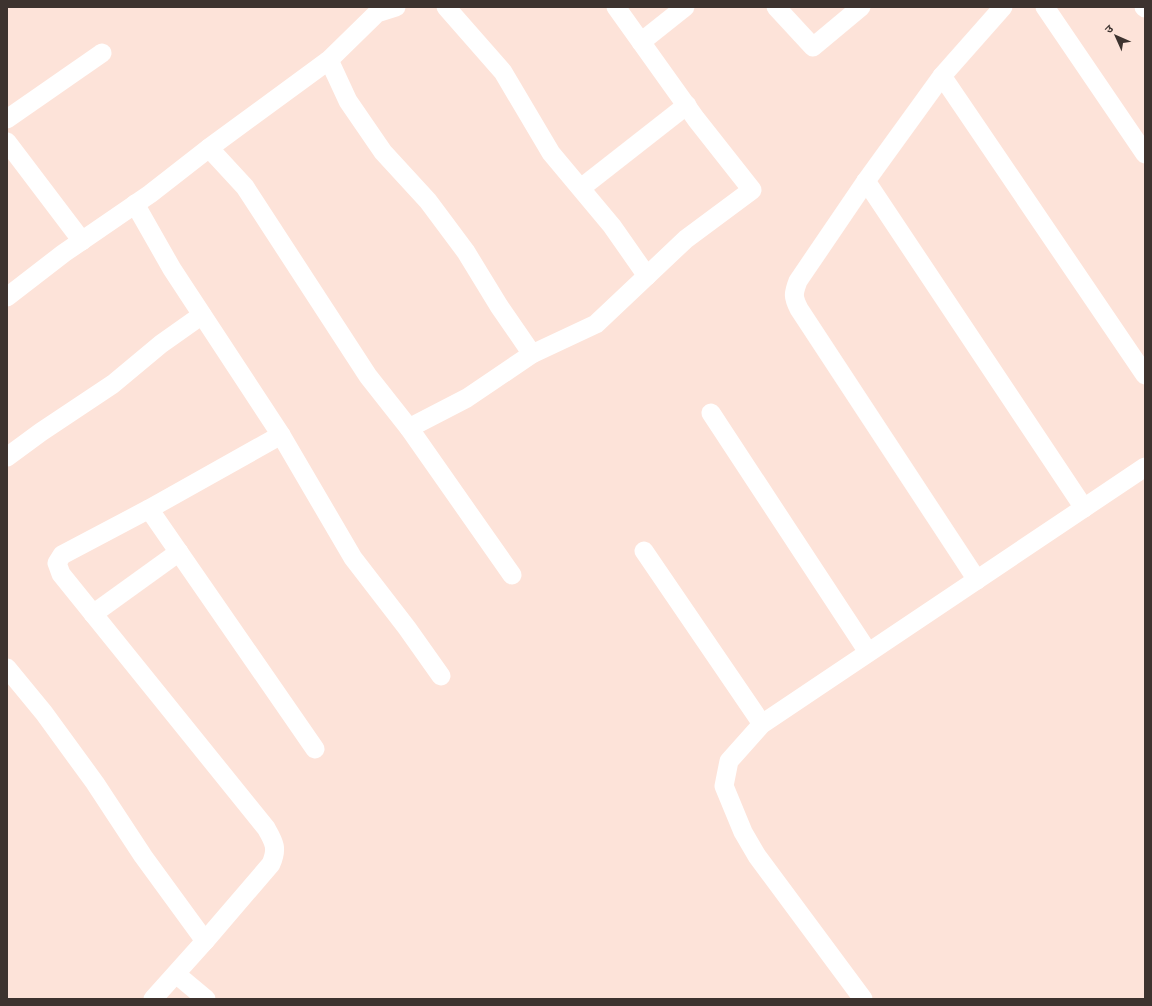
<svg xmlns="http://www.w3.org/2000/svg" width="1152" height="1006" font-family="'PT Serif','Noto Sans Devanagari',serif">
	<style>
		.lines { fill: none; stroke-linecap: round; stroke-linejoin: round }
		.street { stroke: #fff; stroke-width: 19 }
	</style>
	<rect width="100%" height="100%" fill="#fde3d9"/>
	<g class="lines">
		<!-- street -->
		<g class="street">
			<polyline points="446,7 503,72 551,153 612,226 647,276"/>
			<polyline points="776,7 813,47 861,7"/>
			<polyline points="1045,7 1145,154"/>
			<polyline points="1144,7 1145,8"/>
			<polyline points="641,42 685,7"/>
			<polyline points="329,60 348,101 383,152 428,201 466,252 499,306 532,354"/>
			<polyline points="942,76 1145,375"/>
			<polyline points="7,119 102,53"/>
			<polyline points="7,142 82,241"/>
			<polyline points="209,148 245,187 368,376 409,428 467,398 532,354 596,324 686,239 752,190 696,119 616,7"/>
			<polyline points="866,181 1084,508"/>
			<polyline points="581,188 687,105"/>
			<polyline points="135,204 172,269 281,435 353,558 407,628 441,676"/>
			<polyline points="7,297 64,253 150,194 209,148 329,60 377,13 396,7"/>
			<polyline points="711,413 868,652"/>
			<polyline points="409,428 512,575"/>
			<polyline points="7,457 41,432 113,384 161,344 202,315"/>
			<polyline points="149,509 315,749"/>
			<polyline points="644,551 762,724"/>
			<path d="M977 580 799 309C793 297 793 294 798 281L866 181 942 76 1003 7"/>
			<polyline points="93,614 179,552"/>
			<polyline points="7,668 44,713 95,783 143,856 205,941"/>
			<polyline points="176,974 206,999"/>
			<path d="M153 999 205 941 271 864C278 848 274 842 266 828L61 574 57 563 62 555 149 509 281 435"/>
			<polyline points="863,999 757,856 743,832 724,786 729,761 762,724 1145,467"/>
		</g>
	</g>
	<!-- border -->
	<rect width="1152" height="1006" fill="none" stroke="#3d332f" stroke-width="16"/>
	<!-- north arrow -->
	<g transform="translate(1116 36) rotate(315)" stroke="#fde3d9" stroke-width="3" paint-order="stroke">
	<path d="M0-3L7 15L0 10L-7 15Z" fill="#3d332f"/>
	<text y="-6" font-size="11" font-weight="bold" text-anchor="middle" fill="#3d332f">उ</text>
	</g>
</svg>
